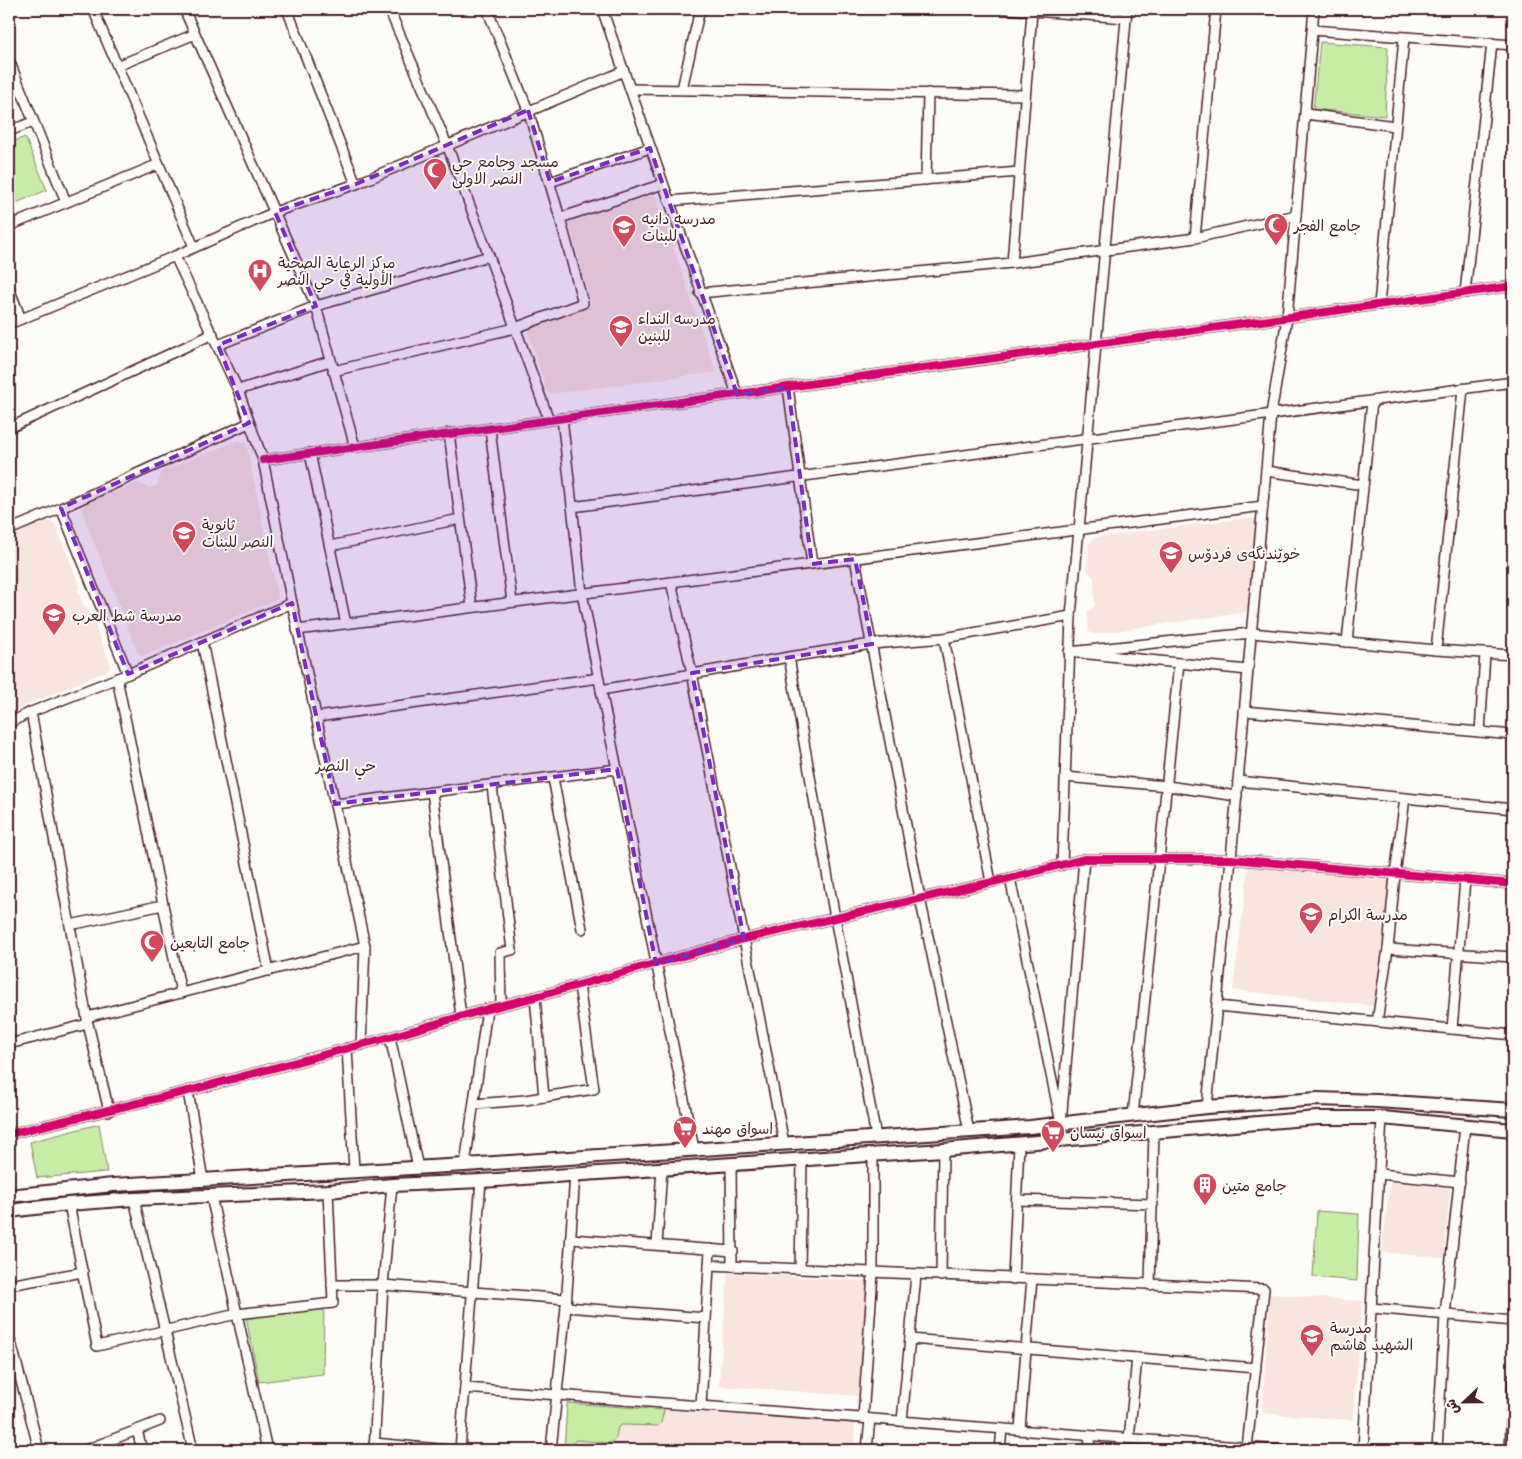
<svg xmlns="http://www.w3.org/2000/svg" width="1522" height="1459" font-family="Mali,'Playpen Sans Arabic',sans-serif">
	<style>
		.built { fill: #f7e5de }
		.green { fill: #c6eca6; stroke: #888668 }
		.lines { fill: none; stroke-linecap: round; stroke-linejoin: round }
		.minor-casing { stroke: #4a1f2b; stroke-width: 12 }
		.secondary-casing { stroke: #4a1f2b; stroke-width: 16 }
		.minor { stroke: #fdfcf7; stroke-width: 9 }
		.secondary { stroke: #fdfcf7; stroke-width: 12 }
		.cycleway-casing { stroke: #fdfcf7; stroke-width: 11 }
		.cycleway { stroke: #d6006c; stroke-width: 8 }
		.marked { fill: #7b2cbf; fill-opacity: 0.2; stroke: #7b2cbf; stroke-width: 4; stroke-dasharray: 10 6; stroke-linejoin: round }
		.labels { text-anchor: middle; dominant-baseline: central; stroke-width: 4; stroke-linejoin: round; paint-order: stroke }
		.poi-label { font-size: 15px; fill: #4a1f2b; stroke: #fdfcf7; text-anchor: start }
		.neighbourhood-label { font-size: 16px; fill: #4a1f2b; stroke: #fdfcf7 }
	</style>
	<rect width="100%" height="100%" fill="#fdfcf7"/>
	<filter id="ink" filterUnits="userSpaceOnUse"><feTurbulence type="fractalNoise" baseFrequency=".02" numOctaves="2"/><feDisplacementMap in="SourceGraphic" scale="10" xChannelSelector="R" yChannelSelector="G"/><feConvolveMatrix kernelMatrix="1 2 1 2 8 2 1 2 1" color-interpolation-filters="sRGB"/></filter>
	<g filter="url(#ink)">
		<!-- built -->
		<g class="built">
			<polygon points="655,194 716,372 548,394 526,325 591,304 568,221"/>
			<polygon points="236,441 239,440 244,442 247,447 278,599 146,655 141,656 138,653 82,512 83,506 86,503 137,483 150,488 157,485 162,471"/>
			<polygon points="1248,518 1255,519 1257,525 1248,606 1245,612 1094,634 1089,632 1087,612 1095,606 1094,577 1087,571 1088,547 1091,540 1097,537"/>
			<polygon points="45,521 49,521 55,524 80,586 78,591 84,606 88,609 110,663 110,667 106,671 9,712 9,536"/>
			<polygon points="1249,864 1390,879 1375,1006 1233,990"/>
			<polygon points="1390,1182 1450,1188 1444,1258 1382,1252"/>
			<polygon points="728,1273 866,1281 860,1396 719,1386"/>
			<polygon points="1270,1294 1362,1301 1353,1420 1262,1413"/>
			<polygon points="567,1403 855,1424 853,1450 564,1450"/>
		</g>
		<!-- green -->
		<g class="green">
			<polygon points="1320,42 1388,47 1385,116 1313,109"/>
			<polygon points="25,137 47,190 9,206 9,143"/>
			<polygon points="99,1124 107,1172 37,1178 30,1142"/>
			<polygon points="1317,1211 1359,1214 1357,1281 1313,1277"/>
			<polygon points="324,1308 323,1374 259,1382 246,1317"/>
			<path d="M567 1403 664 1410 661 1423 658 1426 621 1425 618 1427C616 1434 618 1441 609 1443L576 1440 573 1443 572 1450H564Z"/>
		</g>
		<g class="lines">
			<defs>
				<g id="minor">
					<polyline points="93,9 194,247"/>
					<polyline points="184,9 316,306 355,447"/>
					<polyline points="287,9 356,184"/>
					<polyline points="389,9 447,145 489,256 549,420"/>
					<polyline points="602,9 737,394"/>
					<polyline points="1007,9 1126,18"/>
					<polyline points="1312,30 1513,45"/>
					<polyline points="9,60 66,202"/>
					<polyline points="117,66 195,34"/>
					<polyline points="630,89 1025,95"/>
					<polyline points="682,89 700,9"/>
					<polyline points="1306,114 1395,126"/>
					<polyline points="9,131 33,122"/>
					<polyline points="926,180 928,93"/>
					<polyline points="550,182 650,148"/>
					<polyline points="669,201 1019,172"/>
					<polyline points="560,218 663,184"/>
					<polyline points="9,226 159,164"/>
					<polyline points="1195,238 1216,9"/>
					<polyline points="175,256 238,390 263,460 292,603 365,946 361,1045"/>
					<polyline points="1012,263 1032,12"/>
					<polyline points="9,288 21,319"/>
					<polyline points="700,293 1012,263 1195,238 1296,215"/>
					<polyline points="1465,293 1492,43"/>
					<polyline points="1379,305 1404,38"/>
					<polyline points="9,324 175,256 275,212 356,184 624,71"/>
					<polyline points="218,345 316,306 489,256"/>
					<polyline points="333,371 515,328 583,303 560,218 528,110 487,9"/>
					<polyline points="788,387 812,564"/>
					<polyline points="238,390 330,361"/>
					<polyline points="562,418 582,593 601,690 694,1149"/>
					<polyline points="9,428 213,334"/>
					<polyline points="490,429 512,602"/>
					<polyline points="449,433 472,607"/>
					<polyline points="310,453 346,624"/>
					<polyline points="263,460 1513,286"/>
					<polyline points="1266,471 1363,485"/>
					<polyline points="572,507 1513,382"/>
					<polyline points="61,508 128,674"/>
					<polyline points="9,530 61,508 249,423"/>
					<polyline points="330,546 460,519"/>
					<polyline points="855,559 920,898 969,1131"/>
					<polyline points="671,582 692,673 784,1143"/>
					<polyline points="297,630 1263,506"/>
					<polyline points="944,638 991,882"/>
					<polyline points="202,642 269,971"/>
					<polyline points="1347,642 1372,401"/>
					<polyline points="1436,650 1463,389"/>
					<polyline points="789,657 835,918 876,1137"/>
					<polyline points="1248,670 1069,652 1251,633 1436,650 1513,655"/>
					<polyline points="117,678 181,993"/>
					<polyline points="601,690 789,657 872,644 944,638 1071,616"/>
					<polyline points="1244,711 1513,735"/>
					<polyline points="31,712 88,1024 109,1111"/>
					<polyline points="317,717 599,678"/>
					<polyline points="9,723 31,712 128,674 292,603"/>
					<polyline points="1480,732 1485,654"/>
					<polyline points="1065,777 1167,786 1237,796"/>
					<polyline points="553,778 582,929"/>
					<polyline points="1238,781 1513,809"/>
					<polyline points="492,786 512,950 500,953 501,1005"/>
					<polyline points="432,792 461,1016"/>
					<polyline points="335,804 617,769"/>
					<polyline points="1062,865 1071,616 1127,9"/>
					<polyline points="1010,878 1061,1123 1084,859"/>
					<polyline points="70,925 163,905"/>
					<polyline points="1388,949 1513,957"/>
					<polyline points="535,997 544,1097"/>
					<polyline points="1217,1006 1513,1035"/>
					<polyline points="87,1017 365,946"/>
					<polyline points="1377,1022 1388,949 1395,875 1405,798"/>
					<polyline points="1452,1029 1465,880"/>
					<polyline points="390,1037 418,1168"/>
					<polyline points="9,1044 88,1024"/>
					<polyline points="347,1048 354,1170"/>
					<polyline points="188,1091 203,1180"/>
					<polyline points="474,1104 525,1100 594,1089 579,985"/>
					<polyline points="1207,1107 1231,859 1271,414 1287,318 1314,9"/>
					<polyline points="1133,1116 1179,663"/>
					<polyline points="9,1134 188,1091 390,1037 487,1009 535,997 744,939 1010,878 1084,859 1231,859 1513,884"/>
					<polyline points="731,1164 732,1266"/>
					<polyline points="465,1165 487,1009"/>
					<polyline points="1379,1174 1460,1182"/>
					<polyline points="211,1196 267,1450"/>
					<polyline points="134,1199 193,1450"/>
					<polyline points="1017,1200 1153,1204"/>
					<polyline points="69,1204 97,1346 237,1314 333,1303 328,1191"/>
					<polyline points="571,1239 733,1251"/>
					<polyline points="657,1245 662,1168"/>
					<polyline points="709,1265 1264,1289 1247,1448"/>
					<polyline points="800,1269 802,1160"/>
					<polyline points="941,1276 943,1150"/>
					<polyline points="1013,1279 1019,1144"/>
					<polyline points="9,1285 83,1272"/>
					<polyline points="332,1285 383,1285 566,1299"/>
					<polyline points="1150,1285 1154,1131"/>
					<polyline points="566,1307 706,1318"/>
					<polyline points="1372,1308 1513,1321"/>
					<polyline points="910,1339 1256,1368"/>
					<polyline points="9,1342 11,1342 39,1450"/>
					<polyline points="465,1388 1281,1450"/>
					<polyline points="701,1406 710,1249"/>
					<polyline points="863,1418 873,1273 873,1155"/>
					<polyline points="902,1421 916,1275"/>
					<polyline points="1020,1430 1026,1349 1032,1279"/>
					<polyline points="1129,1439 1137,1358"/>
					<polyline points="374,1443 449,1450"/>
					<polyline points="85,1450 137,1430"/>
					<polyline points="142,1450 137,1430 160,1421"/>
					<polyline points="374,1450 383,1285 392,1185"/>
					<polyline points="460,1450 481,1181"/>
					<polyline points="551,1450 566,1307 575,1174"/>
					<polyline points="867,1450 870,1419"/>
					<polyline points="1000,1450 1002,1429"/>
					<polyline points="1089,1450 1090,1436"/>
					<polyline points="1363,1450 1382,1118"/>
					<polyline points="1437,1450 1445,1315 1465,1126"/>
					<polyline points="1510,1450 1513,1378"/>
				</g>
				<g id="secondary">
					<polyline points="9,1196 113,1185 465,1165 1030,1127 1207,1107 1318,1099 1377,1101 1513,1110"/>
					<polyline points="9,1211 69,1204 134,1199 328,1191 392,1185 481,1181 943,1150 1317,1118 1382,1118 1513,1130"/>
				</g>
			</defs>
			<!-- minor casing -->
			<use href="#minor" class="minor-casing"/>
			<!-- secondary casing -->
			<use href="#secondary" class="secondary-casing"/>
			<!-- minor -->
			<use href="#minor" class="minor"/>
			<!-- secondary -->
			<use href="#secondary" class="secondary"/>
			<defs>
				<g id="cycleway">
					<polyline points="263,460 1513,286"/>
					<polyline points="9,1134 188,1091 390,1037 487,1009 535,997 744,939 1010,878 1084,859 1231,859 1513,884"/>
				</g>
			</defs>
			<!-- cycleway casing -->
			<use href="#cycleway" class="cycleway-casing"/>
			<!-- cycleway -->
			<use href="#cycleway" class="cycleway"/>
		</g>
	</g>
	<!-- marked area -->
	<path class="marked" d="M528 110 550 182 650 148 737 394 788 387 812 564 855 559 872 644 692 673 744 939 656 964 617 769 335 804 292 603 128 674 61 508 249 423 218 345 316 306 275 212 356 184Z"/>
	<!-- icons -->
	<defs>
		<symbol id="mosque-pin" viewBox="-11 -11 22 30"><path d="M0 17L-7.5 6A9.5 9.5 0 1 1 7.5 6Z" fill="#d1495b" stroke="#fdfcf7"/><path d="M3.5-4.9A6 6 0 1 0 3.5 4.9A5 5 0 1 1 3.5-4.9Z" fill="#fff"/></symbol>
		<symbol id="school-pin" viewBox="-11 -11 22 30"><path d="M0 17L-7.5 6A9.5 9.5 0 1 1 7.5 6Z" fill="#d1495b" stroke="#fdfcf7"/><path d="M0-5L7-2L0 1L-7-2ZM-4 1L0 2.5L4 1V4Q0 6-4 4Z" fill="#fff"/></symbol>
		<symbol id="hospital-pin" viewBox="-11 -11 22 30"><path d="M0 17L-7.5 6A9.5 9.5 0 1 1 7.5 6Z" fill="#d1495b" stroke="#fdfcf7"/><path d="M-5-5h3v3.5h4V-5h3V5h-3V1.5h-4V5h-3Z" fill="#fff"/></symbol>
		<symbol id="supermarket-pin" viewBox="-11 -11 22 30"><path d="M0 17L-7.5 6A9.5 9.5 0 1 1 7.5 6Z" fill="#d1495b" stroke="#fdfcf7"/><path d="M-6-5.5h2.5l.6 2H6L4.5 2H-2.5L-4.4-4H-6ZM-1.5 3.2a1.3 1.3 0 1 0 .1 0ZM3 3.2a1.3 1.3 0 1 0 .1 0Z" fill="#fff"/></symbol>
		<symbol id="building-pin" viewBox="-11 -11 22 30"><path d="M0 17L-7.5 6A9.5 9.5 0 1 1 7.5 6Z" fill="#d1495b" stroke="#fdfcf7"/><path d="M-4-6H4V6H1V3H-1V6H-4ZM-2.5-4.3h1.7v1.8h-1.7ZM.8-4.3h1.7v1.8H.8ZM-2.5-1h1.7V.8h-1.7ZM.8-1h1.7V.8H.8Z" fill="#fff"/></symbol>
	</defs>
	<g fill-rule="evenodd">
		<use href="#mosque-pin" x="421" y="156" width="28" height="38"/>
		<use href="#mosque-pin" x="1262" y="211" width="28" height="38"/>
		<use href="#school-pin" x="610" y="213" width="28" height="38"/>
		<use href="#hospital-pin" x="246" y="257" width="28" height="38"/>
		<use href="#school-pin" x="607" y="313" width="28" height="38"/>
		<use href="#school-pin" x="170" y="519" width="28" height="38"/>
		<use href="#school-pin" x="1157" y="539" width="28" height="38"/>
		<use href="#school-pin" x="40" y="601" width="28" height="38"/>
		<use href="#school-pin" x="1297" y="900" width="28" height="38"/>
		<use href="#mosque-pin" x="138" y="928" width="28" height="38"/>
		<use href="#supermarket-pin" x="671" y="1114" width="28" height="38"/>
		<use href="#supermarket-pin" x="1039" y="1118" width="28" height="38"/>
		<use href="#building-pin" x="1191" y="1171" width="28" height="38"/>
		<use href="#school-pin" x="1298" y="1322" width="28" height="38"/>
	</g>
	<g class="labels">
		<!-- poi labels -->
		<g class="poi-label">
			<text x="452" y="161">مسجد وجامع حي<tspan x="452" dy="17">النصر الاولى</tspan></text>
			<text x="642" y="218">مدرسه دانيه<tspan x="642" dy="17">للبنات</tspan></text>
			<text x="1294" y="225">جامع الفجر</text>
			<text x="278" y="262">مركز الرعاية الصحية<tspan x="278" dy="17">الأولية في حي النصر</tspan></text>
			<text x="638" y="318">مدرسه النداء<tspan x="638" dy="17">للبنين</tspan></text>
			<text x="202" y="524">ثانوية<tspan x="202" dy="17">النصر للبنات</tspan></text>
			<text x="1188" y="553">خوێندنگەی فردۆس</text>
			<text x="72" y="615">مدرسة شط العرب</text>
			<text x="1328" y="914">مدرسة الكرام</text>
			<text x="170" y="942">جامع التابعين</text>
			<text x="702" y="1128">اسواق مهند</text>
			<text x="1070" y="1132">اسواق نيسان</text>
			<text x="1222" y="1185">جامع متين</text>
			<text x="1330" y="1327">مدرسة<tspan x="1330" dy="17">الشهيد هاشم</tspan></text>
		</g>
		<!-- neighbourhood labels -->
		<g class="neighbourhood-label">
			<text x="346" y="764">حي النصر</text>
		</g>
	</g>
	<!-- margin -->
	<rect width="1522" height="1459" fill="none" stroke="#fdfcf7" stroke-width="30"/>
	<rect x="15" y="15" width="1492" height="1429" fill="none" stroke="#4a1f2b" stroke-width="2" filter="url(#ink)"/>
	<!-- north arrow -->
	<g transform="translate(1464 1402) rotate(248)" stroke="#fdfcf7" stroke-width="4" paint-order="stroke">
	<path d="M0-4L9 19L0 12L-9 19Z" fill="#4a1f2b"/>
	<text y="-8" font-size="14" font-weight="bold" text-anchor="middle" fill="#4a1f2b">ش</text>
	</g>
</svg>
